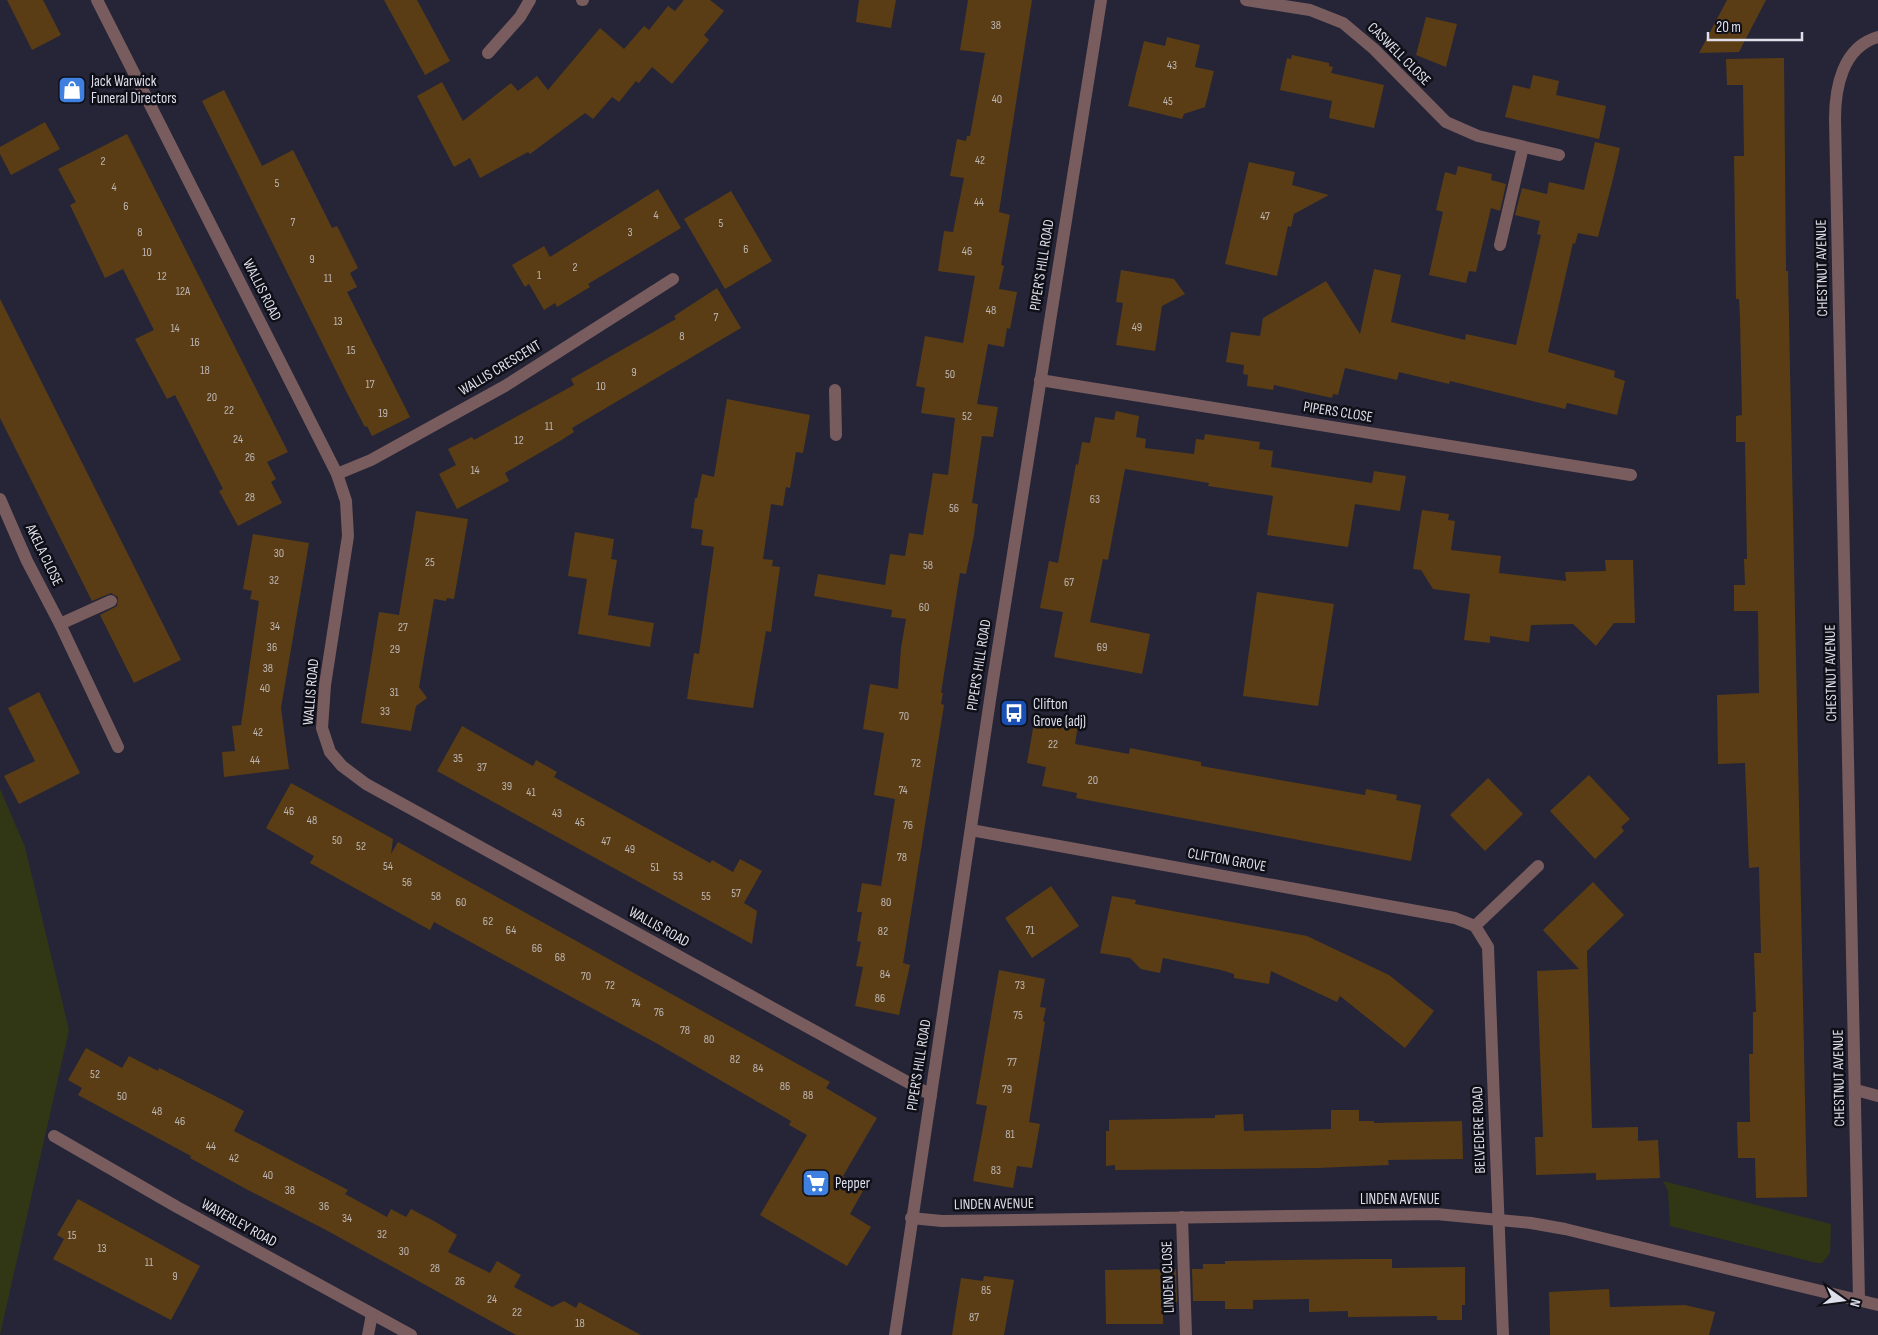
<svg xmlns="http://www.w3.org/2000/svg" width="1878" height="1335" font-family="'Sofia Sans Condensed',sans-serif">
	<style>
		.green { fill: #313715 }
		.building { fill: #5a3d14 }
		.lines { fill: none; stroke-linecap: round; stroke-linejoin: round }
		.minor { stroke: #795c5e; stroke-width: 12 }
		.labels { text-anchor: middle; dominant-baseline: central; stroke-width: 5; stroke-linejoin: round; paint-order: stroke }
		.number-label { font-size: 12px; fill: #bdb6b5 }
		.street-label { font-size: 15px; fill: #dedfeb; stroke: #0f0f17 }
		.poi-label { font-size: 15px; fill: #dedfeb; stroke: #0f0f17; text-anchor: start }
	</style>
	<rect width="100%" height="100%" fill="#252537"/>
	<!-- green -->
	<g class="green">
		<polygon points="0,789 25,847 69,1030 0,1335"/>
		<polygon points="1663,1181 1831,1224 1830,1253 1822,1263 1817,1263 1670,1226 1668,1191"/>
	</g>
	<!-- building -->
	<g class="building">
		<polygon points="7,0 43,0 61,35 32,50"/>
		<polygon points="384,0 417,0 450,61 425,75"/>
		<polygon points="684,0 710,0 724,11 704,35 709,40 672,84 652,67 639,83 636,81 619,102 612,97 593,119 585,113 530,154 528,152 480,178 470,158 454,167 417,96 442,82 463,121 511,83 518,91 537,76 548,90 600,28 624,49 644,26 649,30 668,6 675,11"/>
		<polygon points="859,0 896,0 891,28 856,22"/>
		<polygon points="968,0 1032,0 999,212 1010,215 1001,265 1004,266 999,289 1017,292 1010,329 1007,328 1004,347 988,344 977,404 998,407 993,437 982,436 972,503 978,504 974,535 966,574 960,573 941,693 943,693 941,704 944,705 903,963 910,965 899,1015 855,1006 863,967 856,966 861,942 857,941 862,912 857,912 862,883 881,886 895,799 874,795 884,733 863,729 870,684 898,689 901,648 906,619 891,617 892,610 814,596 818,574 885,585 890,554 905,556 909,533 923,535 933,473 948,475 955,418 921,413 925,388 916,386 925,336 963,343 975,276 938,271 944,231 953,232 964,178 950,176 957,139 966,141 967,136 970,136 985,53 960,50"/>
		<polygon points="1727,0 1766,0 1739,52 1699,53"/>
		<polygon points="1426,17 1457,24 1446,67 1416,55"/>
		<polygon points="1167,37 1200,45 1195,67 1214,71 1205,107 1184,114 1182,119 1128,106 1144,41 1165,46"/>
		<polygon points="1292,55 1329,63 1329,66 1333,67 1331,73 1384,85 1374,128 1329,118 1332,101 1280,90 1287,58 1291,59"/>
		<polygon points="1784,58 1786,271 1788,271 1807,1197 1756,1198 1755,1158 1738,1158 1737,1122 1750,1122 1749,1054 1753,1054 1753,1012 1756,1012 1754,953 1761,953 1759,867 1749,868 1745,763 1718,764 1717,695 1759,693 1758,611 1734,611 1734,585 1745,585 1744,559 1747,559 1745,442 1736,442 1736,416 1742,415 1740,318 1739,299 1736,299 1734,156 1744,156 1743,85 1727,85 1726,59"/>
		<polygon points="1533,75 1559,81 1556,95 1606,106 1599,139 1505,117 1513,85 1530,89"/>
		<polygon points="224,90 262,166 293,150 332,228 337,226 358,268 350,273 357,287 347,292 410,417 372,436 367,426 365,427 346,391 202,101"/>
		<polygon points="45,122 60,149 11,175 0,154 0,147"/>
		<polygon points="127,134 288,452 267,462 276,479 271,482 282,503 238,526 219,491 223,489 175,395 167,399 135,339 154,330 123,269 105,278 70,205 76,202 58,169"/>
		<polygon points="1595,142 1620,148 1614,175 1598,237 1578,233 1575,244 1573,243 1548,352 1615,371 1614,377 1625,381 1617,415 1567,403 1565,409 1450,381 1449,384 1399,372 1397,380 1345,368 1338,395 1333,394 1332,398 1274,385 1273,390 1247,386 1248,375 1243,374 1244,365 1226,362 1231,332 1260,336 1263,318 1326,281 1360,334 1374,269 1401,275 1391,322 1465,340 1466,334 1516,345 1541,235 1537,234 1540,221 1515,215 1522,188 1547,194 1549,182 1584,190"/>
		<polygon points="1249,162 1295,172 1292,185 1329,195 1294,214 1291,227 1288,226 1277,276 1225,264"/>
		<polygon points="1458,166 1492,174 1491,180 1506,184 1500,211 1491,208 1476,272 1469,271 1466,283 1429,275 1443,212 1436,210 1445,172 1456,175"/>
		<polygon points="658,189 681,228 588,284 590,287 557,307 555,303 544,310 529,284 525,287 512,265 544,246 550,257"/>
		<polygon points="731,191 772,261 725,289 684,219"/>
		<polygon points="1121,270 1174,279 1185,294 1162,306 1155,351 1116,345 1123,303 1116,302"/>
		<polygon points="717,288 741,328 572,428 574,432 560,441 505,473 509,481 457,509 439,474 456,465 448,449 472,437 474,440 574,385 571,379 676,319 674,316"/>
		<polygon points="0,299 181,660 134,683 100,615 117,606 118,597 111,593 92,601 0,418"/>
		<polygon points="727,399 810,415 803,453 796,452 790,488 786,487 783,506 771,504 763,559 773,560 772,566 780,567 771,632 766,631 753,708 687,699 694,653 699,654 714,547 701,545 703,530 691,528 695,498 697,498 702,474 714,477"/>
		<polygon points="1116,411 1139,416 1136,437 1146,439 1145,448 1194,454 1196,439 1204,440 1205,434 1260,442 1259,449 1273,451 1271,467 1372,483 1374,471 1406,476 1400,511 1355,504 1348,547 1307,541 1267,535 1273,496 1208,486 1209,483 1125,469 1108,560 1103,559 1090,622 1150,634 1142,674 1054,657 1063,612 1040,608 1049,561 1058,563 1076,464 1078,465 1082,442 1090,443 1095,417 1114,420"/>
		<polygon points="1422,510 1449,514 1448,520 1455,521 1451,550 1501,556 1499,573 1566,581 1565,572 1606,571 1605,560 1633,560 1635,623 1614,623 1596,646 1573,624 1531,625 1529,642 1490,636 1490,643 1464,640 1470,594 1433,589 1421,570 1413,569"/>
		<polygon points="416,511 468,519 454,599 447,598 446,601 434,599 419,687 427,698 416,706 411,731 361,723 379,612 399,615"/>
		<polygon points="575,532 614,539 611,559 617,560 608,615 654,623 650,647 578,634 587,579 568,576"/>
		<polygon points="253,534 309,543 281,708 289,769 224,777 222,752 235,751 232,726 241,725 259,601 250,599 252,591 243,589"/>
		<polygon points="1257,592 1334,604 1318,706 1243,696"/>
		<polygon points="39,692 80,773 19,804 4,776 35,761 8,708"/>
		<polygon points="1035,717 1078,725 1075,744 1129,754 1130,748 1201,762 1201,766 1365,795 1366,789 1397,795 1396,800 1421,805 1411,861 1076,798 1077,793 1042,786 1046,767 1027,763"/>
		<polygon points="462,726 533,766 536,760 557,772 554,777 710,863 712,860 733,872 740,859 762,871 744,903 757,911 752,944 437,771"/>
		<polygon points="1589,775 1630,819 1621,827 1624,831 1595,859 1550,811"/>
		<polygon points="1488,778 1523,814 1485,851 1450,815"/>
		<polygon points="291,783 393,839 391,854 398,842 830,1082 826,1088 877,1118 843,1176 864,1189 850,1214 871,1227 847,1266 760,1215 807,1135 789,1125 791,1121 656,1043 434,922 430,930 310,863 314,856 266,828"/>
		<polygon points="1593,882 1624,915 1587,951 1592,1128 1638,1127 1638,1141 1658,1140 1660,1178 1596,1180 1596,1173 1536,1175 1535,1137 1543,1137 1537,971 1579,969 1543,930"/>
		<polygon points="1051,886 1079,926 1032,958 1005,918"/>
		<polygon points="1112,896 1136,900 1135,904 1307,936 1389,975 1434,1011 1405,1048 1340,996 1337,1002 1271,971 1269,984 1234,978 1234,974 1221,970 1163,958 1160,973 1141,969 1130,958 1100,953"/>
		<polygon points="999,970 1045,979 1040,1007 1046,1008 1043,1021 1045,1022 1029,1122 1040,1124 1032,1168 1017,1166 1013,1188 973,1181 987,1106 976,1104"/>
		<polygon points="86,1048 122,1068 129,1056 158,1071 159,1068 223,1100 244,1111 234,1131 348,1190 345,1194 387,1217 391,1209 406,1217 411,1209 434,1221 457,1235 448,1252 490,1273 497,1261 521,1275 514,1287 552,1307 564,1301 576,1308 579,1302 641,1335 516,1335 326,1230 246,1189 190,1158 191,1156 78,1095 82,1088 68,1080"/>
		<polygon points="1331,1110 1359,1110 1359,1121 1374,1121 1374,1123 1462,1121 1463,1159 1388,1160 1389,1165 1317,1168 1115,1170 1115,1165 1106,1166 1106,1131 1109,1131 1109,1120 1215,1118 1215,1115 1243,1114 1244,1131 1331,1129"/>
		<polygon points="78,1199 200,1266 171,1320 53,1259 64,1239 57,1235"/>
		<polygon points="1364,1259 1392,1259 1392,1268 1465,1267 1465,1305 1462,1305 1462,1320 1437,1320 1437,1316 1348,1317 1348,1311 1309,1312 1309,1299 1253,1300 1253,1309 1225,1309 1225,1301 1193,1301 1192,1269 1203,1269 1203,1264 1225,1264 1225,1261"/>
		<polygon points="1176,1269 1177,1302 1163,1302 1163,1324 1106,1324 1105,1270"/>
		<polygon points="984,1276 1014,1280 1004,1335 952,1335 961,1278 983,1281"/>
		<polygon points="1609,1289 1610,1307 1685,1305 1715,1312 1709,1335 1550,1335 1549,1292"/>
	</g>
	<g class="lines">
		<!-- minor -->
		<g class="minor">
			<polyline points="97,0 337,474 346,501 348,536 325,685 322,728 330,752 342,766 366,784 931,1095"/>
			<polyline points="582,0 583,0"/>
			<polyline points="1246,0 1310,10 1343,23 1374,49 1446,122 1478,136 1559,155"/>
			<polyline points="488,53 520,17 530,0"/>
			<polyline points="1500,245 1523,147"/>
			<polyline points="1040,380 1631,475"/>
			<polyline points="835,390 836,435"/>
			<polyline points="337,474 371,460 505,386 673,279"/>
			<polyline points="0,499 27,561 60,624 118,747"/>
			<polyline points="60,624 111,601"/>
			<polyline points="971,830 1455,918 1475,926"/>
			<polyline points="1475,926 1488,947 1503,1335"/>
			<polyline points="1475,926 1538,866"/>
			<polyline points="1856,1090 1878,1096"/>
			<polyline points="54,1136 177,1207 411,1335"/>
			<polyline points="1182,1217 1186,1335"/>
			<polyline points="911,1218 942,1221 1436,1214 1531,1223 1565,1229 1878,1305"/>
			<path d="M1859 1300 1835 119C1835 89 1842 47 1878 37"/>
			<polyline points="368,1335 372,1314"/>
			<polyline points="895,1335 993,680 1101,0"/>
		</g>
	</g>
	<!-- icons -->
	<defs>
		<symbol id="shop-square" viewBox="-11 -11 22 22"><rect x="-9" y="-9" width="18" height="18" rx="4" fill="#3f7fe0" stroke="#0f0f17"/><path d="M-5-2.5h2.3a2.7 3.5 0 0 1 5.4 0H5L5.5 6h-11ZM-1.5-2.5h3a1.5 2.3 0 0 0-3 0Z" fill="#fff"/></symbol>
		<symbol id="bus-square" viewBox="-11 -11 22 22"><rect x="-9" y="-9" width="18" height="18" rx="4" fill="#1a4fb4" stroke="#0f0f17"/><path d="M-5-6H5V4H4V6H2V4H-2V6H-4V4H-5ZM-3.5-4V0h7V-4ZM-3.5 1.2v1.5H-2V1.2ZM2 1.2v1.5H3.5V1.2Z" fill="#fff"/></symbol>
		<symbol id="supermarket-square" viewBox="-11 -11 22 22"><rect x="-9" y="-9" width="18" height="18" rx="4" fill="#3f7fe0" stroke="#0f0f17"/><path d="M-6-5.5h2.5l.6 2H6L4.5 2H-2.5L-4.4-4H-6ZM-1.5 3.2a1.3 1.3 0 1 0 .1 0ZM3 3.2a1.3 1.3 0 1 0 .1 0Z" fill="#fff"/></symbol>
	</defs>
	<g fill-rule="evenodd">
		<use href="#shop-square" x="56" y="74" width="32" height="32"/>
		<use href="#bus-square" x="998" y="697" width="32" height="32"/>
		<use href="#supermarket-square" x="800" y="1167" width="32" height="32"/>
	</g>
	<g class="labels">
		<!-- number labels -->
		<g class="number-label">
			<text x="996" y="25">38</text>
			<text x="1172" y="65">43</text>
			<text x="997" y="99">40</text>
			<text x="1168" y="101">45</text>
			<text x="980" y="160">42</text>
			<text x="103" y="161">2</text>
			<text x="277" y="183">5</text>
			<text x="114" y="187">4</text>
			<text x="979" y="202">44</text>
			<text x="126" y="206">6</text>
			<text x="656" y="215">4</text>
			<text x="1265" y="216">47</text>
			<text x="293" y="222">7</text>
			<text x="721" y="223">5</text>
			<text x="140" y="232">8</text>
			<text x="630" y="232">3</text>
			<text x="746" y="249">6</text>
			<text x="967" y="251">46</text>
			<text x="147" y="252">10</text>
			<text x="312" y="259">9</text>
			<text x="575" y="267">2</text>
			<text x="539" y="275">1</text>
			<text x="162" y="276">12</text>
			<text x="328" y="278">11</text>
			<text x="183" y="291">12A</text>
			<text x="991" y="310">48</text>
			<text x="716" y="317">7</text>
			<text x="338" y="321">13</text>
			<text x="1137" y="327">49</text>
			<text x="175" y="328">14</text>
			<text x="682" y="336">8</text>
			<text x="195" y="342">16</text>
			<text x="351" y="350">15</text>
			<text x="205" y="370">18</text>
			<text x="634" y="372">9</text>
			<text x="950" y="374">50</text>
			<text x="370" y="384">17</text>
			<text x="601" y="386">10</text>
			<text x="212" y="397">20</text>
			<text x="229" y="410">22</text>
			<text x="383" y="413">19</text>
			<text x="967" y="416">52</text>
			<text x="549" y="426">11</text>
			<text x="238" y="439">24</text>
			<text x="519" y="440">12</text>
			<text x="250" y="457">26</text>
			<text x="475" y="470">14</text>
			<text x="250" y="497">28</text>
			<text x="1095" y="499">63</text>
			<text x="954" y="508">56</text>
			<text x="279" y="553">30</text>
			<text x="430" y="562">25</text>
			<text x="928" y="565">58</text>
			<text x="274" y="580">32</text>
			<text x="1069" y="582">67</text>
			<text x="924" y="607">60</text>
			<text x="275" y="626">34</text>
			<text x="403" y="627">27</text>
			<text x="272" y="647">36</text>
			<text x="1102" y="647">69</text>
			<text x="395" y="649">29</text>
			<text x="268" y="668">38</text>
			<text x="265" y="688">40</text>
			<text x="394" y="692">31</text>
			<text x="385" y="711">33</text>
			<text x="904" y="716">70</text>
			<text x="258" y="732">42</text>
			<text x="1053" y="744">22</text>
			<text x="458" y="758">35</text>
			<text x="255" y="760">44</text>
			<text x="916" y="763">72</text>
			<text x="482" y="767">37</text>
			<text x="1093" y="780">20</text>
			<text x="507" y="786">39</text>
			<text x="903" y="790">74</text>
			<text x="531" y="792">41</text>
			<text x="289" y="811">46</text>
			<text x="557" y="813">43</text>
			<text x="312" y="820">48</text>
			<text x="580" y="822">45</text>
			<text x="908" y="825">76</text>
			<text x="337" y="840">50</text>
			<text x="606" y="841">47</text>
			<text x="361" y="846">52</text>
			<text x="630" y="849">49</text>
			<text x="902" y="857">78</text>
			<text x="388" y="866">54</text>
			<text x="655" y="867">51</text>
			<text x="678" y="876">53</text>
			<text x="407" y="882">56</text>
			<text x="736" y="893">57</text>
			<text x="436" y="896">58</text>
			<text x="706" y="896">55</text>
			<text x="461" y="902">60</text>
			<text x="886" y="902">80</text>
			<text x="488" y="921">62</text>
			<text x="511" y="930">64</text>
			<text x="1030" y="930">71</text>
			<text x="883" y="931">82</text>
			<text x="537" y="948">66</text>
			<text x="560" y="957">68</text>
			<text x="885" y="974">84</text>
			<text x="586" y="976">70</text>
			<text x="610" y="985">72</text>
			<text x="1020" y="985">73</text>
			<text x="880" y="998">86</text>
			<text x="636" y="1003">74</text>
			<text x="659" y="1012">76</text>
			<text x="1018" y="1015">75</text>
			<text x="685" y="1030">78</text>
			<text x="709" y="1039">80</text>
			<text x="735" y="1059">82</text>
			<text x="1012" y="1062">77</text>
			<text x="758" y="1068">84</text>
			<text x="95" y="1074">52</text>
			<text x="785" y="1086">86</text>
			<text x="1007" y="1089">79</text>
			<text x="808" y="1095">88</text>
			<text x="122" y="1096">50</text>
			<text x="157" y="1111">48</text>
			<text x="180" y="1121">46</text>
			<text x="1010" y="1134">81</text>
			<text x="211" y="1146">44</text>
			<text x="234" y="1158">42</text>
			<text x="996" y="1170">83</text>
			<text x="268" y="1175">40</text>
			<text x="290" y="1190">38</text>
			<text x="324" y="1206">36</text>
			<text x="347" y="1218">34</text>
			<text x="382" y="1234">32</text>
			<text x="72" y="1235">15</text>
			<text x="102" y="1248">13</text>
			<text x="404" y="1251">30</text>
			<text x="149" y="1262">11</text>
			<text x="435" y="1268">28</text>
			<text x="175" y="1276">9</text>
			<text x="460" y="1281">26</text>
			<text x="986" y="1290">85</text>
			<text x="492" y="1299">24</text>
			<text x="517" y="1312">22</text>
			<text x="974" y="1317">87</text>
			<text x="580" y="1323">18</text>
		</g>
		<!-- street labels -->
		<g class="street-label">
			<text transform="translate(1399 54) rotate(45)">CASWELL CLOSE</text>
			<text transform="translate(1042 265) rotate(-81)">PIPER'S HILL ROAD</text>
			<text transform="translate(1822 268) rotate(-91)">CHESTNUT AVENUE</text>
			<text transform="translate(262 290) rotate(63)">WALLIS ROAD</text>
			<text transform="translate(500 368) rotate(-31)">WALLIS CRESCENT</text>
			<text transform="translate(1338 412) rotate(9)">PIPERS CLOSE</text>
			<text transform="translate(44 555) rotate(64)">AKELA CLOSE</text>
			<text transform="translate(979 665) rotate(-81)">PIPER'S HILL ROAD</text>
			<text transform="translate(1831 673) rotate(-91)">CHESTNUT AVENUE</text>
			<text transform="translate(311 692) rotate(-85)">WALLIS ROAD</text>
			<text transform="translate(1227 860) rotate(10)">CLIFTON GROVE</text>
			<text transform="translate(659 927) rotate(29)">WALLIS ROAD</text>
			<text transform="translate(919 1065) rotate(-81)">PIPER'S HILL ROAD</text>
			<text transform="translate(1839 1078) rotate(-91)">CHESTNUT AVENUE</text>
			<text transform="translate(1479 1130) rotate(-92)">BELVEDERE ROAD</text>
			<text x="1400" y="1199">LINDEN AVENUE</text>
			<text transform="translate(994 1204) rotate(-1)">LINDEN AVENUE</text>
			<text transform="translate(239 1223) rotate(29)">WAVERLEY ROAD</text>
			<text transform="translate(1168 1277) rotate(-92)">LINDEN CLOSE</text>
		</g>
		<!-- poi labels -->
		<g class="poi-label">
			<text x="91" y="81">Jack Warwick<tspan x="91" dy="17">Funeral Directors</tspan></text>
			<text x="1033" y="704">Clifton<tspan x="1033" dy="17">Grove (adj)</tspan></text>
			<text x="835" y="1183">Pepper</text>
		</g>
	</g>
	<!-- north arrow -->
	<g transform="translate(1843 1300) rotate(104)" stroke="#0f0f17" stroke-width="4" paint-order="stroke">
	<path d="M0-4L9 19L0 12L-9 19Z" fill="#dedfeb"/>
	<text y="-8" font-size="14" font-weight="bold" text-anchor="middle" fill="#dedfeb">N</text>
	</g>
	<!-- scale -->
	<path d="M1708 32v8h94v-8" fill="none" stroke="#dedfeb" stroke-width="2.5"/>
	<text x="1716" y="32" font-size="15" fill="#dedfeb" stroke="#0f0f17" stroke-width="4" paint-order="stroke">20 m</text>
</svg>
